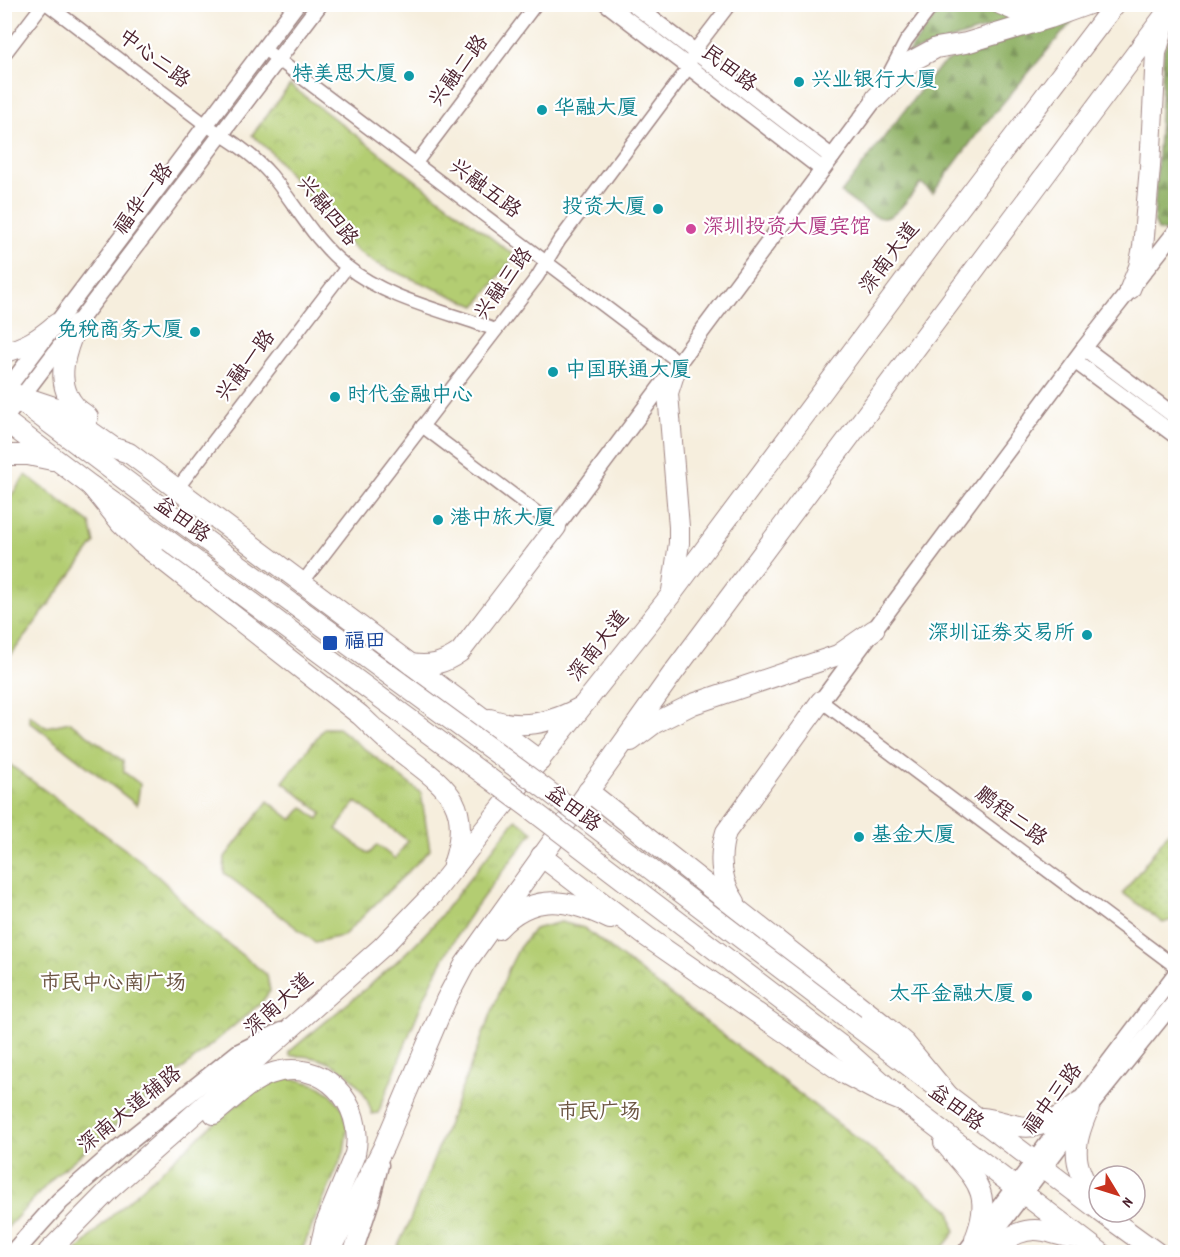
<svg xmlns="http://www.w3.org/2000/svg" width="1180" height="1257" font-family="Dekko,'LXGW WenKai TC',sans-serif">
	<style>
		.grass { fill: url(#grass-tufts); stroke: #7e764e; stroke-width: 1.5; fill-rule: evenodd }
		.forest { fill: url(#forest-firs); stroke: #6c6848; stroke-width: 1.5 }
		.park { fill: url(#park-crowns); stroke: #7e764e; stroke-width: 1.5 }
		.garden { fill: url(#garden-dots); stroke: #7e764e; stroke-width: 1.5 }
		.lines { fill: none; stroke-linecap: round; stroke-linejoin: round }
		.minor-casing { stroke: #a08684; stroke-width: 15 }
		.tertiary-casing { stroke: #a08684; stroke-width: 18 }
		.secondary-casing { stroke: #a08684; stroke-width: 21 }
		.primary-casing { stroke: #a08684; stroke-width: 22 }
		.minor { stroke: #fff; stroke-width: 12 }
		.tertiary { stroke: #fff; stroke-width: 15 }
		.secondary { stroke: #fff; stroke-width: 18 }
		.primary { stroke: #fff; stroke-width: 20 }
		.primary-bridge-casing { stroke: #a08684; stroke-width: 22; stroke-linecap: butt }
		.primary-bridge { stroke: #fff; stroke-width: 20 }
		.culture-dot { fill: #0f9aa8; stroke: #fff; stroke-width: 2 }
		.hotel-dot { fill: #d1479c; stroke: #fff; stroke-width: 2 }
		.transit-dot { fill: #1a4fb4; stroke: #fff; stroke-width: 2 }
		.labels { text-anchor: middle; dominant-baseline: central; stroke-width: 4.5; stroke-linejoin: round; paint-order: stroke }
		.street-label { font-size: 21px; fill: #4a1f2b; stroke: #fff }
		.culture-label { font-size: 21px; fill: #0d838f; stroke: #fff; text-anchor: start }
		.hotel-label { font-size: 21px; fill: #b23c85; stroke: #fff; text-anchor: start }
		.transit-label { font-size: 21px; fill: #164399; stroke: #fff; text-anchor: start }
		.park-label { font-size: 21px; fill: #6a5340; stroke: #fff }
	</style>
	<defs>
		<pattern id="grass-tufts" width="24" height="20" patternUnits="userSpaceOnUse" patternTransform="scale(1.5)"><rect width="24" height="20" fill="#b3cd72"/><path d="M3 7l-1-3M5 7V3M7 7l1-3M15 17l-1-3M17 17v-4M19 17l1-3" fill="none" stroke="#9bb063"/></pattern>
		<pattern id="forest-firs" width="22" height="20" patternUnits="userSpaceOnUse" patternTransform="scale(1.5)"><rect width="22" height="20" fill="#8eb064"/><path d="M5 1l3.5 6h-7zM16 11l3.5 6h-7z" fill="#768f53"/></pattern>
		<pattern id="park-crowns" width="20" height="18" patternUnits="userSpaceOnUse" patternTransform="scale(1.5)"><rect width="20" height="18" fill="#b3cd72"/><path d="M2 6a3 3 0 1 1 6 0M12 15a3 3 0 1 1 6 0" fill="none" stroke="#9bb063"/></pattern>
		<pattern id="garden-dots" width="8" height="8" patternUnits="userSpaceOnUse" patternTransform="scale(1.5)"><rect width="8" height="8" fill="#b3cd72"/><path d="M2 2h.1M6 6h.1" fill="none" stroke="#9bb063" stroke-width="1.8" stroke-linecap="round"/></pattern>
	</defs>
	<rect width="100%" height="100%" fill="#fff"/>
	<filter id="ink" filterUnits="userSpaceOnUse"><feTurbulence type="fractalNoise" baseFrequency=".0167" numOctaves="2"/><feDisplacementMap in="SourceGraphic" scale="12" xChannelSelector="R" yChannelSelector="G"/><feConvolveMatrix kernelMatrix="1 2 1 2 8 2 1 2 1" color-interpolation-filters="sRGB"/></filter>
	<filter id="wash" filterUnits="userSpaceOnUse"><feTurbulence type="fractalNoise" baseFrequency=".008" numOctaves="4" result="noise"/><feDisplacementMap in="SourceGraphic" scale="24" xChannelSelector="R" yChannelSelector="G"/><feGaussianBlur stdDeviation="1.35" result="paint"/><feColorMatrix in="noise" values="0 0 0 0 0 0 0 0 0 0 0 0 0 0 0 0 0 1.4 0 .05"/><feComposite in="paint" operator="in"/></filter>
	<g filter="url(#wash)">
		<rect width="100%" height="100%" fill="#f6eedd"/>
		<!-- grass -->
		<g class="grass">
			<polygon points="26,475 90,523 95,543 5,663 5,504"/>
			<polygon points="29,715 46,727 70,722 123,761 124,772 140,784 137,805 30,722"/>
			<path d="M324 728H338L421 793 430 850 343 936 315 942 224 873 225 857 268 801 292 820 303 807 318 819 322 813 283 782ZM356 802 408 841 395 859 377 845 369 854 336 829Z"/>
			<path d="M516 819 533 832C505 869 475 904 452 944 421 996 401 1058 378 1113L372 1114C362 1076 329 1054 290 1056L289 1052C338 1010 392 971 435 923Z"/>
			<polygon points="287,1077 317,1085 331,1094 344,1110 347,1130 344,1152 301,1252 76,1252 106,1221 206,1130 260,1086"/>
		</g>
		<!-- forest -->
		<g class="forest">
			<polygon points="943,5 989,5 1021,17 907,54"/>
			<path d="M1075 18 980 130 933 193 921 183C885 229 887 227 841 193L932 75 943 64 963 53Z"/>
			<polygon points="1175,28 1175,222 1165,232 1158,230 1154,221 1164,49"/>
		</g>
		<!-- park -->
		<g class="park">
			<polygon points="290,85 515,256 476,306 375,263 355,249 337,232 271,152 252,135"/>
			<polygon points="5,761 141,861 165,883 203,924 267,975 270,991 261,1003 55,1176 5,1230"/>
			<polygon points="561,922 584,928 950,1210 955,1232 939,1252 395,1252 408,1225 509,968 519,948 534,929"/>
		</g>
		<!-- garden -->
		<polygon class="garden" points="1175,824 1175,888 1170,896 1175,900 1175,919 1163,923 1123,893"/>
	</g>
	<g filter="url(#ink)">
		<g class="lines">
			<defs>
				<g id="minor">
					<path d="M47 4 206 125C229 139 254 155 271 175 296 205 314 241 346 266 388 300 446 311 496 330"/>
					<polyline points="264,49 680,363"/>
					<polyline points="4,55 43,4"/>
					<polyline points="885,81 906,41 934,4"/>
					<polyline points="416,163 536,4"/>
					<polyline points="422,426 556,527"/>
					<polyline points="177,489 347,267"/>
					<polyline points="302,583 537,277 559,241 689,67 694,51 730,4"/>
					<polyline points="821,701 1176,967"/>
				</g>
				<g id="tertiary">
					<polyline points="607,4 822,169"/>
					<polyline points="633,4 832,157"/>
					<polyline points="1084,348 1176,417"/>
					<polyline points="1075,361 1176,436"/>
					<polyline points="4,393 297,4"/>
					<polyline points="4,420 320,4"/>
					<polyline points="556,527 876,98"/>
					<polyline points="821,701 1084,348 1176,231"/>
					<polyline points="965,1252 1176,973"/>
					<polyline points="980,1252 1089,1108 1176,1000"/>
				</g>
				<g id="secondary">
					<polyline points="14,1252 60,1201 120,1148 239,1053 282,1032"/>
					<polyline points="353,1252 370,1201 379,1165"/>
				</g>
				<g id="primary">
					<polyline points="1000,4 1021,13 1044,17"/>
					<polyline points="876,98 912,61 936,48 966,43 1050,18 1089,4"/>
					<polyline points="1130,289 1139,267 1143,247 1150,167 1156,53 1164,25"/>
					<path d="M77 324C66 349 54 381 74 405 77 410 84 413 88 417"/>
					<path d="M4 352C25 348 40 338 56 324"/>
					<polyline points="6,391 57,408 114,448 129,453 540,761"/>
					<polyline points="20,401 181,522"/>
					<polyline points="4,420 91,486 169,541"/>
					<polyline points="4,455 28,455 52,460"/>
					<path d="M91 486 121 523 141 543 360 715C372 726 384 739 397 749 443 785 475 800 453 865"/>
					<polyline points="672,591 679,543 679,527 668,393 675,371"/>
					<path d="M410 664C430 667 443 664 460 652L556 527"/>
					<path d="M490 719C521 730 551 723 579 708"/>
					<polyline points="631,741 655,723 693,704 838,655 874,630"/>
					<polyline points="588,791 884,1025 905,1043 952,1100"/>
					<polyline points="541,856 647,937 845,1074 877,1091 904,1102"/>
					<path d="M735 902C720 880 718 857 726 832L821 701"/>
					<path d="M498 929C533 891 569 899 610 919"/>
					<polyline points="855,1025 1099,1210"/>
					<polyline points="840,1045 904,1102 1100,1252"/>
					<path d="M1089 1108C1070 1152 1073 1164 1098 1205"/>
					<path d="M214 1114C231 1101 249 1081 270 1074 322 1056 366 1103 355 1154L325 1226 319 1252"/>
					<path d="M982 1118C995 1119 1006 1124 1019 1126 1042 1130 1062 1116 1079 1102"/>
					<path d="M944 1142C972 1178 995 1189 975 1239"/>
					<polyline points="1101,1212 1156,1252"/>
					<polyline points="48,1252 111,1188 382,947 433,894 670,596 942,231 1115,4"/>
					<polyline points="330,1252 384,1146 446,1000 465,964 673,673 1173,4"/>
					<path d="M988 1252C1005 1241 1020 1226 1044 1231 1055 1233 1065 1238 1076 1238"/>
				</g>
			</defs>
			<!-- minor casing -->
			<use href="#minor" class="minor-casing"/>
			<!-- tertiary casing -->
			<use href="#tertiary" class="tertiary-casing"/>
			<!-- secondary casing -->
			<use href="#secondary" class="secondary-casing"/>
			<!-- primary casing -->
			<use href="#primary" class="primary-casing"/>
			<!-- minor -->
			<use href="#minor" class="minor"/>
			<!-- tertiary -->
			<use href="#tertiary" class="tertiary"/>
			<!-- secondary -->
			<use href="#secondary" class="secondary"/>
			<!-- primary -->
			<use href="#primary" class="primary"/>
			<defs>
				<g id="primary-bridge">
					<polyline points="181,522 544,788 855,1025"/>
					<polyline points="169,541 528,807 840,1045"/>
				</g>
			</defs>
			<!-- primary-bridge casing -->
			<use href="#primary-bridge" class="primary-bridge-casing"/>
			<!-- primary-bridge -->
			<use href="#primary-bridge" class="primary-bridge"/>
		</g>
	</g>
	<!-- markers -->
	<g class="culture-dot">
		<circle cx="409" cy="76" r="6"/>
		<circle cx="799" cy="82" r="6"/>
		<circle cx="542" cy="110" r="6"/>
		<circle cx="658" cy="209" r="6"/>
		<circle cx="195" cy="332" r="6"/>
		<circle cx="553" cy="372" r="6"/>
		<circle cx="335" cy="397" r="6"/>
		<circle cx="438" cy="520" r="6"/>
		<circle cx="1087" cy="635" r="6"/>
		<circle cx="859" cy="837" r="6"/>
		<circle cx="1027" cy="996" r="6"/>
	</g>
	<circle class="hotel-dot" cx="691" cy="229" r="6"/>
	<rect class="transit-dot" x="322" y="635" width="16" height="16" rx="3"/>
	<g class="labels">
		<!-- street labels -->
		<g class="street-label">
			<text transform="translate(153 60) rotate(37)">中心二路</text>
			<text transform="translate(728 70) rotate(37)">民田路</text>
			<text transform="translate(460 72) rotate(-53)">兴融二路</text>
			<text transform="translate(484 190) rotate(37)">兴融五路</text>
			<text transform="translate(145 200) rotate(-53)">福华一路</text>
			<text transform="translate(326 212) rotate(51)">兴融四路</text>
			<text transform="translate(891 259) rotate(-53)">深南大道</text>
			<text transform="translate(505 285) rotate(-54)">兴融三路</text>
			<text transform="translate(247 367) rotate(-53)">兴融一路</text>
			<text transform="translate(181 521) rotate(36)">益田路</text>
			<text transform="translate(600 647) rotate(-52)">深南大道</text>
			<text transform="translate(572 810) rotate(37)">益田路</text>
			<text transform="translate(1010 818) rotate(37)">鹏程二路</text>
			<text transform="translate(280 1006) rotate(-42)">深南大道</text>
			<text transform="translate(1054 1100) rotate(-53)">福中三路</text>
			<text transform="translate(955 1109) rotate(37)">益田路</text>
			<text transform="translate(131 1111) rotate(-39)">深南大道辅路</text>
		</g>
		<!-- culture labels -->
		<g class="culture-label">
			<text x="397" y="76" text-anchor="end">特美思大厦</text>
			<text x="811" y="82">兴业银行大厦</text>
			<text x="554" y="110">华融大厦</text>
			<text x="646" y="209" text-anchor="end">投资大厦</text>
			<text x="183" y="332" text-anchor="end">免税商务大厦</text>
			<text x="565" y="372">中国联通大厦</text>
			<text x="347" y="397">时代金融中心</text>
			<text x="450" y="520">港中旅大厦</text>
			<text x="1075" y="635" text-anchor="end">深圳证券交易所</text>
			<text x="871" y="837">基金大厦</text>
			<text x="1015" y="996" text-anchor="end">太平金融大厦</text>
		</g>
		<!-- hotel labels -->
		<g class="hotel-label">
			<text x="703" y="229">深圳投资大厦宾馆</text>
		</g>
		<!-- transit labels -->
		<g class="transit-label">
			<text x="344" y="643">福田</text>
		</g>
		<!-- park labels -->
		<g class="park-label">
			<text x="113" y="985">市民中心南广场</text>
			<text x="599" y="1114">市民广场</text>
		</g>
	</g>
	<!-- margin -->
	<rect width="1180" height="1257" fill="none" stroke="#fff" stroke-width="24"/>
	<!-- north arrow -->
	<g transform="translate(1117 1194) rotate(128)"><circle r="28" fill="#ffffff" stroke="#b7a5aa" stroke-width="1.5"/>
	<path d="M0-4.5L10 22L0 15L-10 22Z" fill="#c8321e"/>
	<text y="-9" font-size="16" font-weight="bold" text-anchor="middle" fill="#4a1f2b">N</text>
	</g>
</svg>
